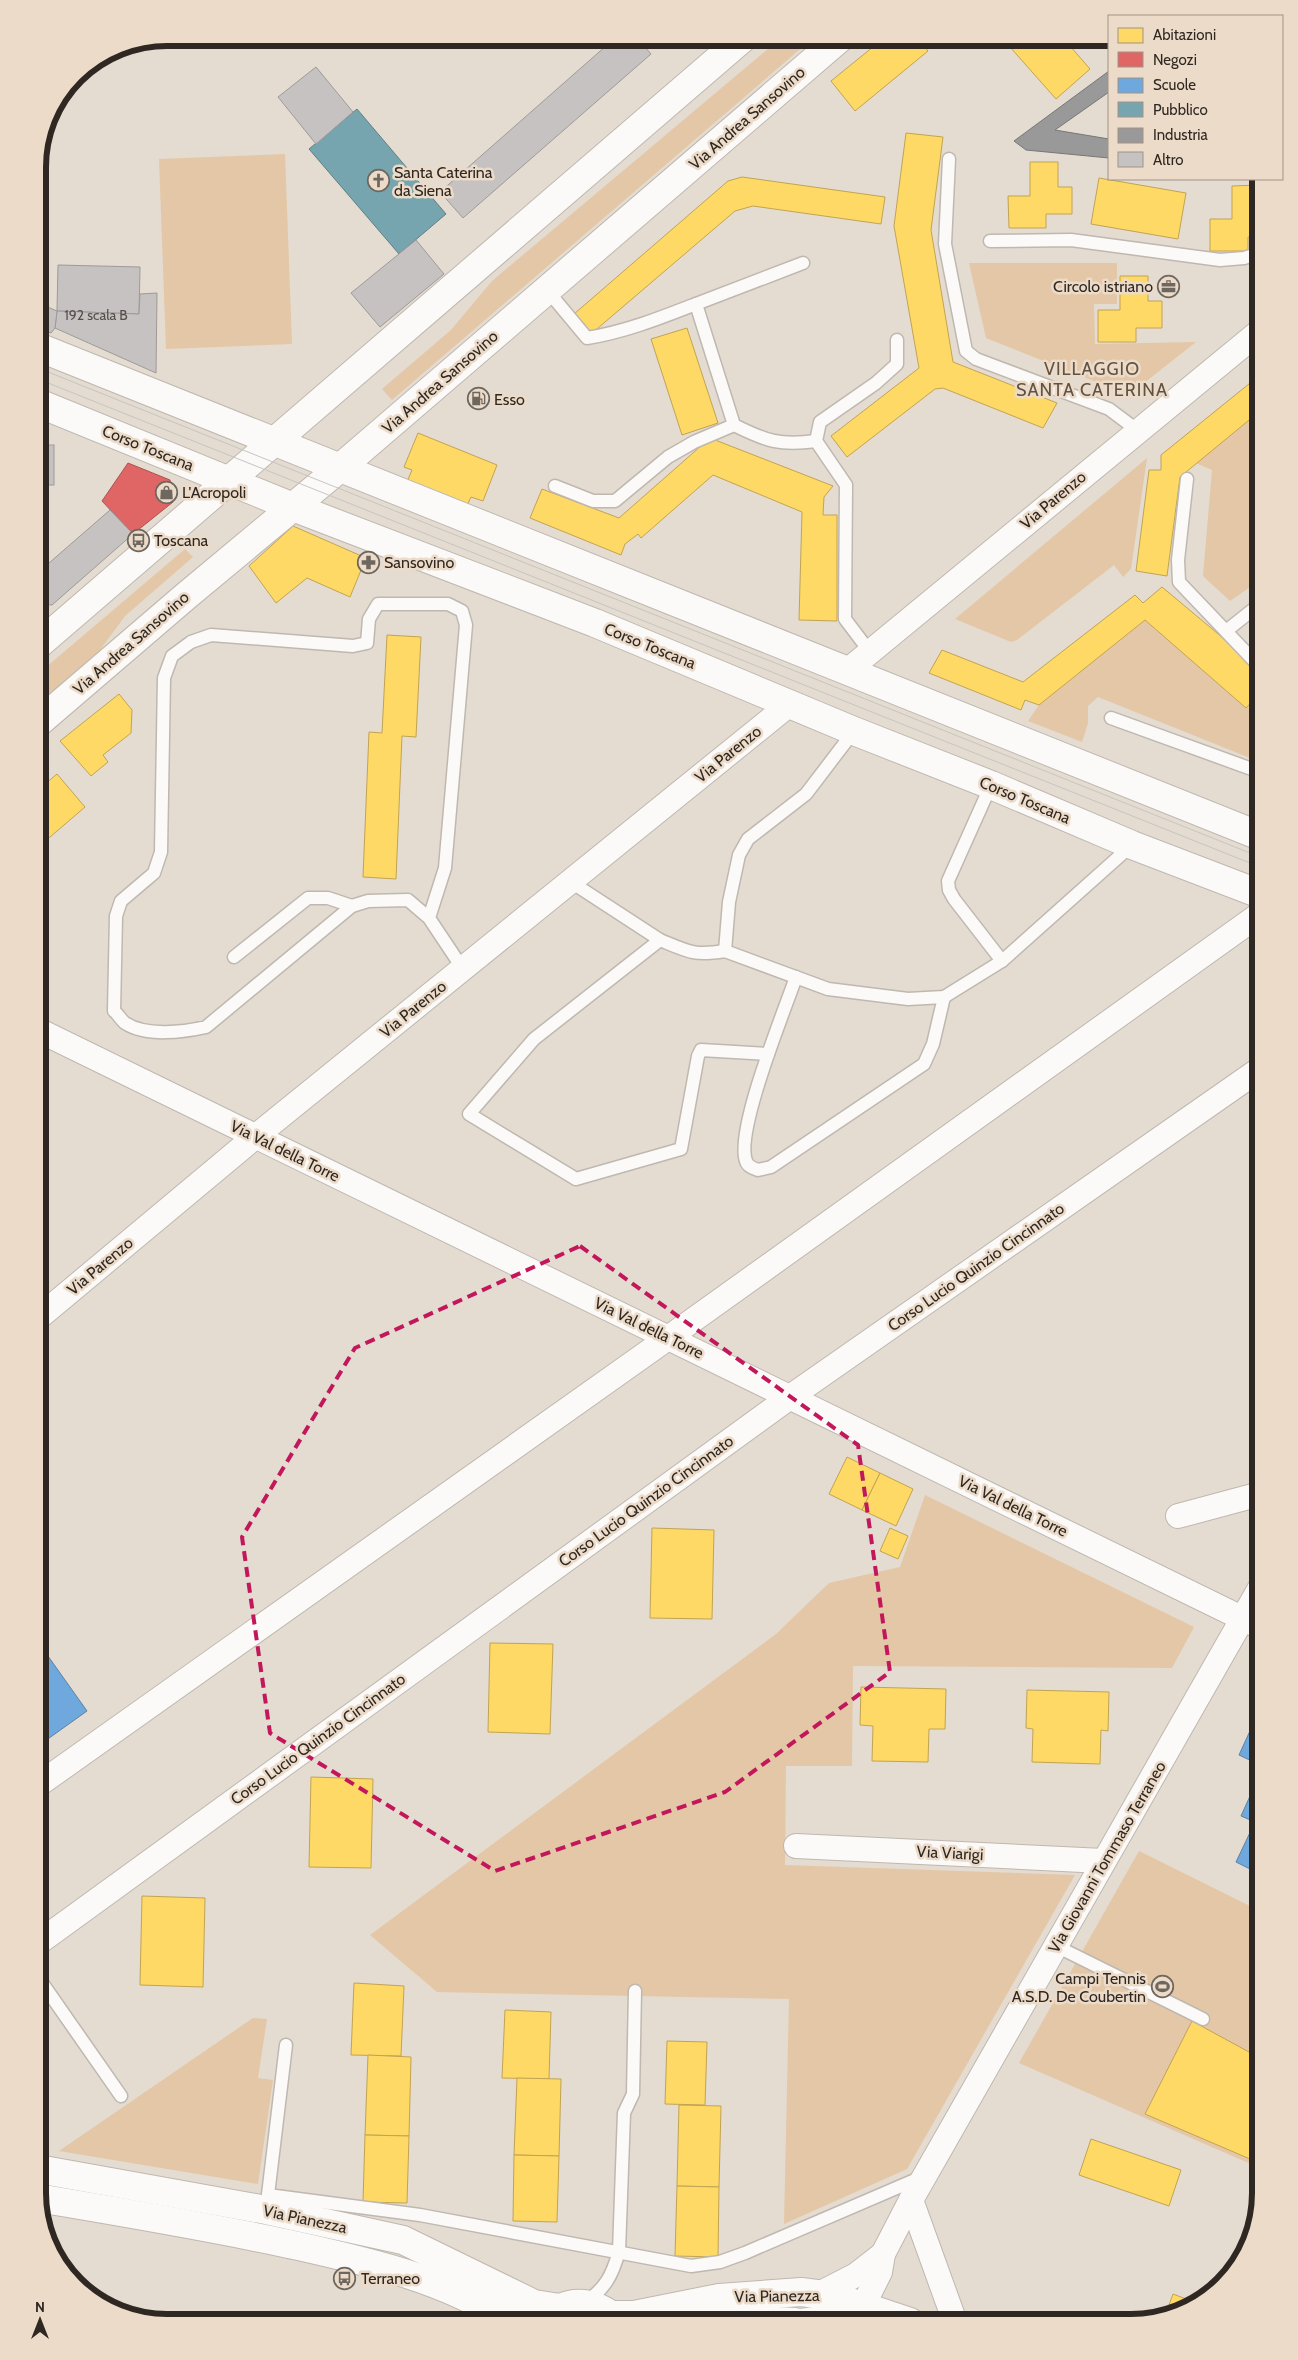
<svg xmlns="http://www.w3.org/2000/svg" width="1298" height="2360" font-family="Cabin,sans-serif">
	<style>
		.green { fill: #e4c7a6 }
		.homes { fill: #ffd966; stroke: #c1a452 }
		.shops { fill: #e06666; stroke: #ab5352 }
		.schools { fill: #6fa8dc; stroke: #5c82a4 }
		.public { fill: #76a5af; stroke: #618085 }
		.industry { fill: #999; stroke: #797775 }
		.building { fill: #c5c2c1; stroke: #9d9a99 }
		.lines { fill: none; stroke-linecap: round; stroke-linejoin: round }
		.service-casing { stroke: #bfb8b0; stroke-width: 15 }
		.minor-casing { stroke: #bfb8b0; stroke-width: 26 }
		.tertiary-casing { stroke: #bfb8b0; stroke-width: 30 }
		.secondary-casing { stroke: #bfb8b0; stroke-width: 30 }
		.service { stroke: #fbfaf8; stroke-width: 12 }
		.minor { stroke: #fbfaf8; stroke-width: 24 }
		.tertiary { stroke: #fbfaf8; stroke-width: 28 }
		.secondary { stroke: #fbfaf8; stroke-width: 28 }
		.tram { stroke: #c7c5c3; stroke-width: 1 }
		.marked { fill: none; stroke: #c2185b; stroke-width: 4; stroke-dasharray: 10 6; stroke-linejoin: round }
		.labels { text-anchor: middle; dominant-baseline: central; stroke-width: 5; stroke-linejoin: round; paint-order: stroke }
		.number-label { font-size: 14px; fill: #544e4a }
		.street-label { font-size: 16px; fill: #2f2822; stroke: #ecdbc9 }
		.poi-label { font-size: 16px; fill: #2f2822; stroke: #ecdbc9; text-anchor: start }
		.neighbourhood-label { font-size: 18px; letter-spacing: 1px; fill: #615344; stroke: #ecdbc9 }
		.rim { fill: none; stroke: #2f2822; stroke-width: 6 }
	</style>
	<rect width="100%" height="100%" fill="#e4dbd1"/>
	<!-- green -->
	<g class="green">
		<polygon points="781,38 813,38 392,400 382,389 451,330 492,281"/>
		<polygon points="285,154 292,344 166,349 159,159"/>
		<polygon points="969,263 1117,263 1117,304 1094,304 1095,344 1196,342 1129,395 986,338"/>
		<polygon points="1260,411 1260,580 1230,601 1203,576 1212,470 1196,463"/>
		<polygon points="1147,458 1131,569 1123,577 1114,565 1017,640 1011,642 955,619"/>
		<polygon points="185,549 193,557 125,616 100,650 38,704 38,674"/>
		<polygon points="1145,620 1246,708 1259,695 1260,696 1260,762 1098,697 1088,706 1088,723 1082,742 1028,721 1039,705"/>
		<polygon points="925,1495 1194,1627 1172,1668 853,1666 852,1766 786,1766 785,1865 1075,1875 907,2169 784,2224 789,1999 437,1992 370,1935 776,1634 829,1583 900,1567"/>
		<polygon points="1139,1851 1260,1911 1260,2168 1019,2063"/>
		<polygon points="253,2018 267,2019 258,2078 273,2080 258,2184 59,2151"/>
	</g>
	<!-- homes -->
	<g class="homes">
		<polygon points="884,38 918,38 928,51 855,111 831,81"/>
		<polygon points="1002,38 1063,38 1090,69 1056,99"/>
		<polygon points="906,133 943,137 931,230 953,362 1057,403 1043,428 943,388 935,389 847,457 831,436 919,368 894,226"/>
		<polygon points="1030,162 1058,162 1058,187 1072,187 1072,214 1046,214 1046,228 1009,228 1008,196 1030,196"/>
		<polygon points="742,177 885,197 881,224 753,206 735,211 591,334 574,314 728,181"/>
		<polygon points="1099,178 1186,193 1178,239 1091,224"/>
		<polygon points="1260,185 1260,237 1248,237 1248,251 1210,251 1210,219 1232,219 1232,186"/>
		<polygon points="1120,276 1148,276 1148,301 1162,301 1162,328 1136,328 1136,342 1098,342 1098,310 1120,310"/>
		<polygon points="687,328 718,423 682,435 651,339"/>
		<polygon points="1260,375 1260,411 1180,477 1167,576 1136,571 1149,470 1161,470 1161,455"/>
		<polygon points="418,433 497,465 483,501 471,497 466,508 406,484 412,470 404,467"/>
		<polygon points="710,438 833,486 824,497 823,515 837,515 837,621 799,620 802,512 713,475 641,538 638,534 625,544 621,555 530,518 542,489 619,518"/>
		<polygon points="293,526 366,558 350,597 307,578 276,603 249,566"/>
		<polygon points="1162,587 1260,669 1260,693 1246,708 1145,620 1039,705 1025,700 1021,710 929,673 942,650 1023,682 1135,595 1143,603"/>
		<polygon points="387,635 421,637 416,737 402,736 396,879 363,877 369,732 382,733"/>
		<polygon points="119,694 132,710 131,733 103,755 108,762 91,776 60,741"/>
		<polygon points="57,774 85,807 43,843 38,837 38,790"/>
		<polygon points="847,1457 880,1473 862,1510 829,1494"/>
		<polygon points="880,1473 913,1489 896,1526 862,1510"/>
		<polygon points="652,1528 714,1530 712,1619 650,1618"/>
		<polygon points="890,1528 908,1536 898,1559 880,1551"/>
		<polygon points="490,1643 553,1644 550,1734 488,1732"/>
		<polygon points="861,1687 946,1689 945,1729 929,1729 928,1762 872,1761 873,1726 860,1725"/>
		<polygon points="1027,1690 1109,1692 1108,1731 1101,1730 1100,1764 1032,1762 1033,1729 1026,1728"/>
		<polygon points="311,1777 373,1779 371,1868 309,1867"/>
		<polygon points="142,1896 205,1898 203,1987 140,1985"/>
		<polygon points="354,1983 404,1986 401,2056 351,2055"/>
		<polygon points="505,2010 551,2012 549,2079 502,2078"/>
		<polygon points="38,2011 44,2011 42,2100 38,2100"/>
		<polygon points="1260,2011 1260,2035 1251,2030"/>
		<polygon points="1192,2021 1260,2058 1260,2139 1250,2159 1145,2114"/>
		<polygon points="667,2041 707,2042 705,2105 665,2104"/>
		<polygon points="368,2055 411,2057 409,2136 365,2135"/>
		<polygon points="517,2078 561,2079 559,2156 514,2155"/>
		<polygon points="679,2105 721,2106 719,2187 677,2186"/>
		<polygon points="365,2135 409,2136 407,2203 363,2202"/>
		<polygon points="1091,2139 1181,2170 1169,2206 1079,2175"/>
		<polygon points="514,2155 559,2156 557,2222 513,2221"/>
		<polygon points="677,2186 719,2187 718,2257 675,2256"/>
		<polygon points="1173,2294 1194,2302 1181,2313 1165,2316"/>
	</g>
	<!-- shops -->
	<polygon class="shops" points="128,463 170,480 173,502 133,534 102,501"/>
	<!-- schools -->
	<g class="schools">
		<polygon points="38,1642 87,1711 38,1746"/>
		<polygon points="1260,1709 1260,1765 1239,1755"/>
		<polygon points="1255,1785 1260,1787 1260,1874 1236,1862 1255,1822 1241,1816"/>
	</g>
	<!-- public -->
	<polygon class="public" points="357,109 446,214 399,254 309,149"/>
	<!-- industry -->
	<polygon class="industry" points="1109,71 1109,92 1055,130 1109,139 1109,158 1026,150 1014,141"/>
	<!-- building -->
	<g class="building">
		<polygon points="615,38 637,38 651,54 463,218 440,192"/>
		<polygon points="316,67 353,112 316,144 278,97"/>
		<polygon points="416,240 444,274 380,327 351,293"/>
		<polygon points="58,265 140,267 139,314 57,311"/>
		<polygon points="157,293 156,373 55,328 57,311 139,314 140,294"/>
		<polygon points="38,303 57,311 55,328 51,333 38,328"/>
		<rect x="38" y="445" width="16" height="40"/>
		<polygon points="110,510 133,534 52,605 38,604 38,563 49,563"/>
	</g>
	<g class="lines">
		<defs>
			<g id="service">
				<polyline points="949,159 945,244 966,351 976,359 1109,409 1137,430"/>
				<polyline points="990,241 1071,240 1220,260 1244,258 1260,253"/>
				<path d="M547 290 587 338C625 332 660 318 696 304L734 425C766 441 780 446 816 441"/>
				<polyline points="696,304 803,263"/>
				<polyline points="1187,479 1178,560 1179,582 1260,667"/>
				<polyline points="555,486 593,501 615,501 668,457 694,442 734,425"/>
				<polyline points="1226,631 1260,604"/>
				<polyline points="870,652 845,619 846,485 816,441 820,422 876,383 897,364 897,340"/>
				<polyline points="1111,718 1260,772"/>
				<polyline points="854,731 806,794 748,839 739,855 729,902 725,951 828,989 908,999 944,997 1002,961 1132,845"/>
				<polyline points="991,785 948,881 949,890 954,899 1002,961"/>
				<polyline points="571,882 660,940 534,1039 469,1114 576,1179 681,1149 698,1056 701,1050 768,1054"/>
				<path d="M429 918 408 900 368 901 352 906 206 1027C184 1032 146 1037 125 1023 121 1020 118 1014 114 1011L116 916 121 901 154 873 161 852 164 678 172 656 191 642 211 635 353 646 367 643 369 619 378 604H448L462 611 466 625 445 868 429 918 463 969"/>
				<path d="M660 940C689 952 694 956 725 951"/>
				<polyline points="234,957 308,898 328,898 352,906"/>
				<path d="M796 977C784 1012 735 1131 746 1161 748 1167 753 1168 758 1170L771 1167 924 1064 933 1044 944 997"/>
				<polyline points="1257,1239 1260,1255"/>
				<polyline points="1056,1946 1203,2019"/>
				<polyline points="38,1977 121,2096"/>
				<polyline points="268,2195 420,2215 691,2266 720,2262 745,2253 922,2177"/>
				<polyline points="267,2203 286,2045"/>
				<path d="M584 2304C605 2288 612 2277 619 2251L624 2113 633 2094 635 1991"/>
				<polyline points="145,2317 165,2322"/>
			</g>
			<g id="minor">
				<polyline points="847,671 1260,331"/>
				<polyline points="38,1030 1260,1627"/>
				<polyline points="38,1318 256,1136 791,703"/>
				<polyline points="1178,1516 1260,1494"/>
				<polyline points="38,1785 668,1338 1260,914"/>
				<polyline points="796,1846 1103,1861"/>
				<polyline points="38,1943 790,1397 1260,1069"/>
				<polyline points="911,2200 955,2322"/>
				<polyline points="819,2294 856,2275 883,2254"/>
				<polyline points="794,2322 829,2317 845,2319 853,2315 863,2306 880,2272 883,2254 911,2200 1260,1588"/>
			</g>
			<g id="tertiary">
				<polyline points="38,347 1260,836"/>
				<polyline points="38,403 293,507 595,623 854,731 991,785 1132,845 1260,894"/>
				<polyline points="38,2169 266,2210 403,2240 534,2304 560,2308"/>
				<path d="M38 2198C122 2212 206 2226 289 2244 365 2261 445 2278 510 2322"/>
				<polyline points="611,2315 634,2315 719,2298 801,2292 832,2296 910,2322"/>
				<path d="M546 2319C570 2295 597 2302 620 2322"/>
				<polyline points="716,2322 740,2319 795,2322"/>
			</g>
			<g id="secondary">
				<polyline points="38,645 743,38"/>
				<polyline points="38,723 186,596 341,467 840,38"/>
			</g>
		</defs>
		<!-- service casing -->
		<use href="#service" class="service-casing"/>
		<!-- minor casing -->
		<use href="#minor" class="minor-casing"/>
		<!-- tertiary casing -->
		<use href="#tertiary" class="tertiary-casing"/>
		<!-- secondary casing -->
		<use href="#secondary" class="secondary-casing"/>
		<!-- service -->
		<use href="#service" class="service"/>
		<!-- minor -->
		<use href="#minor" class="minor"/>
		<!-- tertiary -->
		<use href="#tertiary" class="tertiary"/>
		<!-- secondary -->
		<use href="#secondary" class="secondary"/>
		<!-- tram -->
		<g class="tram">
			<polyline points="38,368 1260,857"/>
			<polyline points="38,379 1260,867"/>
		</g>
	</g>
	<!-- marked area -->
	<path class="marked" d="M580 1246 858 1445 890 1672 725 1792 495 1871 270 1733 242 1537 355 1348Z"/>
	<!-- icons -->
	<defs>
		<symbol id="church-ring" viewBox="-11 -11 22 22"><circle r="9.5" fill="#ecdbc9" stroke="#6e675f" stroke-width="1.5"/><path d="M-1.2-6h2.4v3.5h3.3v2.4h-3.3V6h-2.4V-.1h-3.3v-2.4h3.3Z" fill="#6e675f"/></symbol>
		<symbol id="office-ring" viewBox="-11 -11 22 22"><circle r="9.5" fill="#ecdbc9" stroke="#6e675f" stroke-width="1.5"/><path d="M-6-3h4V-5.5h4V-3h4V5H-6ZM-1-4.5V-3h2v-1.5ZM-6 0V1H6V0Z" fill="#6e675f"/></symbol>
		<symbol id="fuel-ring" viewBox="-11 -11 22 22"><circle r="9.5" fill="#ecdbc9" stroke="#6e675f" stroke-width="1.5"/><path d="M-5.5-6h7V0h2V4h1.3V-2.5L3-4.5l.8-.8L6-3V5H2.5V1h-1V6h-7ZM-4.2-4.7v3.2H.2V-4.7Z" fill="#6e675f"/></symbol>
		<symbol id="shop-ring" viewBox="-11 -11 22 22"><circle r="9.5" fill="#ecdbc9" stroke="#6e675f" stroke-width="1.5"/><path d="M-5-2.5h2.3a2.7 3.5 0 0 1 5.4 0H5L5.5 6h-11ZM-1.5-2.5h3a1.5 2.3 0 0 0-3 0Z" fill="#6e675f"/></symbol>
		<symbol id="bus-ring" viewBox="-11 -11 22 22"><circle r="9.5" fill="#ecdbc9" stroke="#6e675f" stroke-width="1.5"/><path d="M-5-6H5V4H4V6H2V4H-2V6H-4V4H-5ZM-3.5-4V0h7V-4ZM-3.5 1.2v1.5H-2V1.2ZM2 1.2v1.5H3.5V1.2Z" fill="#6e675f"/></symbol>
		<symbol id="pharmacy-ring" viewBox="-11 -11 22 22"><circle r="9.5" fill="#ecdbc9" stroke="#6e675f" stroke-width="1.5"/><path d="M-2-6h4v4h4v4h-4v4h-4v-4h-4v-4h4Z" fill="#6e675f"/></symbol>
		<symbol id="stadium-ring" viewBox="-11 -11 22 22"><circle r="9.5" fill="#ecdbc9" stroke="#6e675f" stroke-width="1.5"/><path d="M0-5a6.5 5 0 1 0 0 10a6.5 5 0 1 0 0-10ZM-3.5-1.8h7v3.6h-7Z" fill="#6e675f"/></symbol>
	</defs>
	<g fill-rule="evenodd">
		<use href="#church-ring" x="366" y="168" width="25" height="25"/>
		<use href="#office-ring" x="1156" y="274" width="25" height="25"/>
		<use href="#fuel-ring" x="466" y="386" width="25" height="25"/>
		<use href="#shop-ring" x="154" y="480" width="25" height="25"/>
		<use href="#bus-ring" x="126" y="528" width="25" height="25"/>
		<use href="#pharmacy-ring" x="356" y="550" width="25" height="25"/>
		<use href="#stadium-ring" x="1150" y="1974" width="25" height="25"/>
		<use href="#bus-ring" x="332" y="2266" width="25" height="25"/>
	</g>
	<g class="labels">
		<!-- number labels -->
		<g class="number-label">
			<text x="96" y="315">192 scala B</text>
		</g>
		<!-- street labels -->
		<g class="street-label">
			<text transform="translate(747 118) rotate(-41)">Via Andrea Sansovino</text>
			<text transform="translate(440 382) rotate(-41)">Via Andrea Sansovino</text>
			<text transform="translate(148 448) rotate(22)">Corso Toscana</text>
			<text transform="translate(1053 500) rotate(-40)">Via Parenzo</text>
			<text transform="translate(131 643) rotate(-41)">Via Andrea Sansovino</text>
			<text transform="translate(650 646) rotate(22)">Corso Toscana</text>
			<text transform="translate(728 754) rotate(-39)">Via Parenzo</text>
			<text transform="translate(1025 800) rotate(23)">Corso Toscana</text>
			<text transform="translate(413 1009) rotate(-39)">Via Parenzo</text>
			<text transform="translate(285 1151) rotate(26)">Via Val della Torre</text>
			<text transform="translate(100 1266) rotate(-40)">Via Parenzo</text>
			<text transform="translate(976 1267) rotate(-35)">Corso Lucio Quinzio Cincinnato</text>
			<text transform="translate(649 1328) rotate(26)">Via Val della Torre</text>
			<text transform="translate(646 1501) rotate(-36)">Corso Lucio Quinzio Cincinnato</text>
			<text transform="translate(1013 1506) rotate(26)">Via Val della Torre</text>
			<text transform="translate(318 1739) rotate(-36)">Corso Lucio Quinzio Cincinnato</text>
			<text transform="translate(950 1853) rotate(3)">Via Viarigi</text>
			<text transform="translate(1107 1857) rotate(-60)">Via Giovanni Tommaso Terraneo</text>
			<text transform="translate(305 2219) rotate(12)">Via Pianezza</text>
			<text transform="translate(777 2296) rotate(-1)">Via Pianezza</text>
		</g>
		<!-- poi labels -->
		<g class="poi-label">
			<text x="394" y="172">Santa Caterina<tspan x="394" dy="18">da Siena</tspan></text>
			<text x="1153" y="286" text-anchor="end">Circolo istriano</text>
			<text x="494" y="399">Esso</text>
			<text x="182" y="492">L'Acropoli</text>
			<text x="154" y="540">Toscana</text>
			<text x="384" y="562">Sansovino</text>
			<text x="1146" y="1978" text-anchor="end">Campi Tennis<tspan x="1146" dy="18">A.S.D. De Coubertin</tspan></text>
			<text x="361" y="2278">Terraneo</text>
		</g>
		<!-- neighbourhood labels -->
		<g class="neighbourhood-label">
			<text x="1092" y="369">VILLAGGIO<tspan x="1092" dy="21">SANTA CATERINA</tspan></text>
		</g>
	</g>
	<!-- crop -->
	<path d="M0 0H1298V2360H0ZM167 46H1131A121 121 0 0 1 1252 167V2193A121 121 0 0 1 1131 2314H167A121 121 0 0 1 46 2193V167A121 121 0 0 1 167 46Z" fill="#ecdbc9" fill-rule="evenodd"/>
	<path class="rim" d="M167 46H1131A121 121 0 0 1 1252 167V2193A121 121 0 0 1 1131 2314H167A121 121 0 0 1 46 2193V167A121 121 0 0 1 167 46Z"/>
	<!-- legend -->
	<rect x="1108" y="15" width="175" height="165" fill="#ecdbc9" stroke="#a09386"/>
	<rect x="1118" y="28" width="25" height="15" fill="#ffd966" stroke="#a09386"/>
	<text x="1153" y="40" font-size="15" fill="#2f2822">Abitazioni</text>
	<rect x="1118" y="52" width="25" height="15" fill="#e06666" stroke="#a09386"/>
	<text x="1153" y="65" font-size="15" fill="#2f2822">Negozi</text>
	<rect x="1118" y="78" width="25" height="15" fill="#6fa8dc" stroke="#a09386"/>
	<text x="1153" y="90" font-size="15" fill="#2f2822">Scuole</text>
	<rect x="1118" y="102" width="25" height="15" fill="#76a5af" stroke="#a09386"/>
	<text x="1153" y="115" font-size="15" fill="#2f2822">Pubblico</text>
	<rect x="1118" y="128" width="25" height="15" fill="#999999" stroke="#a09386"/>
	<text x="1153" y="140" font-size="15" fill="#2f2822">Industria</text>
	<rect x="1118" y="152" width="25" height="15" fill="#c5c2c1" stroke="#a09386"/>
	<text x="1153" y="165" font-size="15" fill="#2f2822">Altro</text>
	<!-- north arrow -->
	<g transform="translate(40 2320)" stroke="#ecdbc9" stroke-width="4" paint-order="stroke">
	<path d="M0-4L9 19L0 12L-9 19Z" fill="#2f2822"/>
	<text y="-8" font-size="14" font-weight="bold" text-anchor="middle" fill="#2f2822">N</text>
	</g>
</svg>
